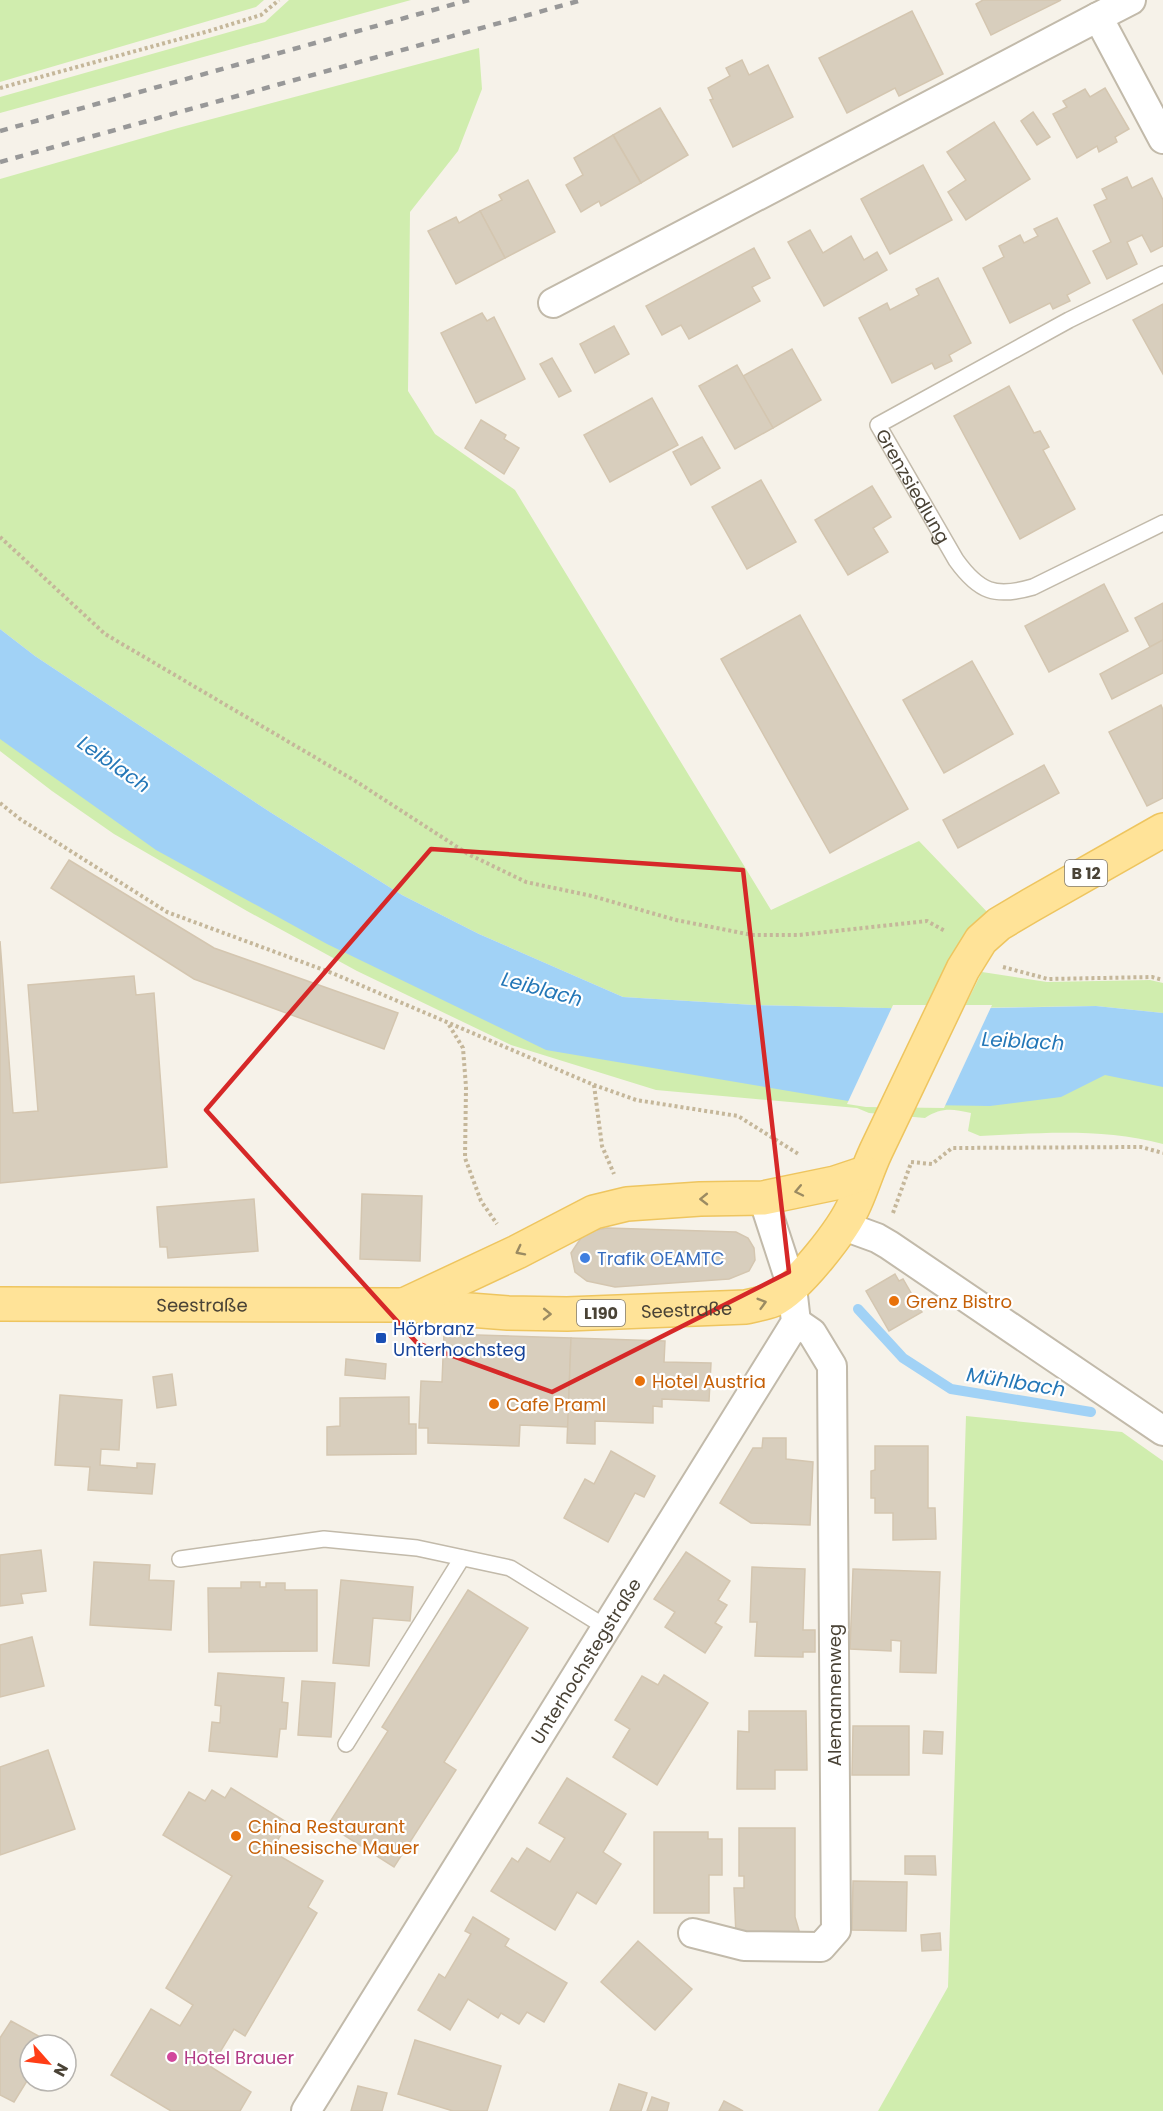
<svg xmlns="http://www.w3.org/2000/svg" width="1163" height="2111" font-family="Poppins,sans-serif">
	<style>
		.green { fill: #d0edae }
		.water { fill: #a1d2f6 }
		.pier { fill: #f6f2e9 }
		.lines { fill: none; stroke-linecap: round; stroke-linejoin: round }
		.stream { stroke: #a1d2f6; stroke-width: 10 }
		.building { fill: #d8cebd; stroke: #d4c6b0; stroke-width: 1.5 }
		.service-casing { stroke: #c2baaa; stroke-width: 18 }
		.minor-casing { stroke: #c2baaa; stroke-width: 32 }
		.primary-casing { stroke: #eec55f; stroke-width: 36 }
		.path { stroke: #c5b79a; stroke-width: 4; stroke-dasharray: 3 3; stroke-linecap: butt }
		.service { stroke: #fff; stroke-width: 15 }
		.minor { stroke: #fff; stroke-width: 28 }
		.primary { stroke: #ffe398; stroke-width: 33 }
		.rail { stroke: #989898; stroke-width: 4.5; stroke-dasharray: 8 8; stroke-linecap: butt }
		.oneway { stroke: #9b8b62 }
		.marked { fill: none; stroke: #d62828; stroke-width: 4.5; stroke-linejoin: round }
		.shop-dot { fill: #3f7fe0; stroke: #fff; stroke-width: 2 }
		.food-dot { fill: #e8710a; stroke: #fff; stroke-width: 2 }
		.transit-dot { fill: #1a4fb4; stroke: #fff; stroke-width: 2 }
		.hotel-dot { fill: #d1479c; stroke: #fff; stroke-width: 2 }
		.labels { text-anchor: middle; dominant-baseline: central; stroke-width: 4.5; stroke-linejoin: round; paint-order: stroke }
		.shield { fill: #fff; stroke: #807b72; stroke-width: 1.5 }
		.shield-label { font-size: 16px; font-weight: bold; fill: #4a4336 }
		.street-label { font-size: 18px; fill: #4a4336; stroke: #fff }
		.shop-label { font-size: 18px; fill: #366cbe; stroke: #fff; text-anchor: start }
		.food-label { font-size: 18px; fill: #c56008; stroke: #fff; text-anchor: start }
		.transit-label { font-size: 18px; fill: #164399; stroke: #fff; text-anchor: start }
		.hotel-label { font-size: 18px; fill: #b23c85; stroke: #fff; text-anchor: start }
		.water-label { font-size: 20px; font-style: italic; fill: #2477b7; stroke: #fff }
	</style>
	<rect width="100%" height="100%" fill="#f6f2e9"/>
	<!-- green -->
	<g class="green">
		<polygon points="0,0 264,0 256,7 0,82"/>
		<polygon points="289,0 411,0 0,113 0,97 265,22"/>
		<polygon points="479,48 482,89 458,151 410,212 408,391 435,434 515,490 771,910 919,841 991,916 931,1009 754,1005 623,997 479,934 402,895 270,812 35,656 0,629 0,179 178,128"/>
		<path d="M0 681 539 995 1163 1041V1144C1102 1128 1042 1133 980 1136L968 1131 971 1113C952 1109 942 1107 925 1118L869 1113 857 1108 656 1090 511 1045 357 971 247 911 114 834 52 791 0 751Z"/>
		<polygon points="982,972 1047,982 1150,980 1163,983 1163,1013 1096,1006 964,1008"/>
		<polygon points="966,1416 1122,1432 1163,1461 1163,2111 878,2111 948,1987"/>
	</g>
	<!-- water -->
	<polygon class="water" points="0,629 35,656 270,812 402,895 479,934 623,997 754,1005 931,1009 1096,1006 1163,1013 1163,1087 1105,1075 1061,1097 990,1106 866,1104 546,1050 327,944 156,850 0,739"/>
	<!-- pier -->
	<polygon class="pier" points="893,1005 992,1005 944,1108 866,1107 847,1104"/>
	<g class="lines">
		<!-- stream -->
		<polyline class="stream" points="858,1309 903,1358 951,1389 1091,1412"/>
	</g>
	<!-- building -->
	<g class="building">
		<polygon points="983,0 1061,0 991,35 976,4"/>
		<polygon points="912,11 943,74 899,96 895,88 847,113 819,58"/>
		<polygon points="742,60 749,75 768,65 793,117 733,147 710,100 713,99 708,88 730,76 726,68"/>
		<polygon points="1105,88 1129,129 1115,137 1117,142 1099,152 1097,146 1077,158 1053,114 1067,107 1063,101 1085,89 1090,97"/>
		<polygon points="660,108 688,155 641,183 613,135"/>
		<polygon points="1033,112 1050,137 1037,145 1021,121"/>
		<polygon points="994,122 1030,179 966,220 948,192 966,180 947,152"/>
		<polygon points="613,135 641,183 601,206 599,201 581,212 566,185 583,175 574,158"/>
		<polygon points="923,165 952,220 890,254 861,199"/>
		<polygon points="1127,177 1132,188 1152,178 1163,200 1163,246 1151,252 1142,235 1127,242 1137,264 1107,279 1093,251 1111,242 1094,205 1107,199 1102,189"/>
		<polygon points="528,180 555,232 505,258 480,211 502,200 499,195"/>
		<polygon points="480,211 505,258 456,284 428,231 456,217 459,223"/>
		<polygon points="1057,218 1090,283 1067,295 1070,301 1053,309 1050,303 1010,323 983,268 1004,257 999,246 1020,235 1024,243 1038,236 1034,229"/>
		<polygon points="810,230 823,253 851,236 864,260 877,252 887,270 824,306 788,242"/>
		<polygon points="754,248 770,278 752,287 760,301 689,339 681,325 662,335 646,306"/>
		<polygon points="938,278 971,343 949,355 952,361 935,369 932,363 892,383 859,318 887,303 890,310 919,295 916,289"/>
		<polygon points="1163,304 1163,374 1133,320"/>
		<polygon points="482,313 487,321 494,317 525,379 476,403 441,333"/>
		<polygon points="614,326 629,354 595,373 580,344"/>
		<polygon points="792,349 821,400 773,428 743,376"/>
		<polygon points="552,358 571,391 559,397 540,364"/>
		<polygon points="737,365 773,428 735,449 699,386"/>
		<polygon points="1009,386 1034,433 1040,431 1049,447 1043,450 1075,509 1020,539 954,416"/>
		<polygon points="652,398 678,445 610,482 584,435"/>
		<polygon points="481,420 506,435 504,439 519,448 504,474 465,448"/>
		<polygon points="702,437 720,468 691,485 673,452"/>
		<polygon points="761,480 796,542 747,569 712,507"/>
		<polygon points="872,486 891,517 873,528 888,552 848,575 815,520"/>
		<polygon points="1104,584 1128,631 1049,672 1025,626"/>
		<polygon points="1163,603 1163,640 1150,647 1135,618"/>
		<polygon points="800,615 908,809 830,853 721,659"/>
		<polygon points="1163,640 1163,673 1112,699 1100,674"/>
		<polygon points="972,661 1013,734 944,773 903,700"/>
		<polygon points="1161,705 1163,710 1163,798 1147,806 1109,732"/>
		<polygon points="1044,765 1059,793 958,848 943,820"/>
		<polygon points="69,860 214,948 398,1013 384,1049 194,979 51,888"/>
		<polygon points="0,941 13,1113 38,1111 28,985 134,976 136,995 154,993 167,1167 0,1183"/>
		<polygon points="362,1194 422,1196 420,1261 360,1259"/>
		<polygon points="254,1199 258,1251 168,1258 167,1247 160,1247 157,1207"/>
		<polygon points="607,1228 736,1232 748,1238 754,1248 755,1260 749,1271 729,1279 615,1287 587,1281 575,1272 571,1253 585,1232"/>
		<polygon points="895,1274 899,1281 903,1279 922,1312 889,1331 866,1291"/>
		<polygon points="444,1334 571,1338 568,1427 520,1425 519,1446 428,1443 428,1428 419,1428 421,1381 442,1382"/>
		<polygon points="571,1338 665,1341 664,1362 711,1363 709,1401 662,1399 662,1407 653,1406 653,1423 595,1421 595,1444 567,1443"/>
		<polygon points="346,1359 386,1364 385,1379 345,1375"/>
		<polygon points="172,1374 176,1405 157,1408 153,1377"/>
		<polygon points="60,1395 122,1400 119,1450 101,1449 100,1465 137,1468 137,1463 155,1464 152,1494 88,1490 90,1467 55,1465"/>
		<polygon points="409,1397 409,1424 416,1424 416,1454 327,1455 327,1427 340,1426 340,1398"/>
		<polygon points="763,1438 786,1438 786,1459 813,1462 810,1525 751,1523 720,1503 753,1448 762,1448"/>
		<polygon points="875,1446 928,1446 928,1508 935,1508 936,1539 893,1540 893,1513 875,1513 875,1498 871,1498 871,1471 875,1470"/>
		<polygon points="611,1451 655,1476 644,1497 635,1493 608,1542 564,1518 585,1479 594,1484"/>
		<polygon points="41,1550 46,1591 21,1594 23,1603 0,1606 0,1555"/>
		<polygon points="686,1552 730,1581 718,1600 727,1605 715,1623 722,1627 705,1653 665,1627 675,1612 654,1599"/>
		<polygon points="94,1562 150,1565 149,1580 174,1581 171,1630 90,1625"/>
		<polygon points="752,1567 805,1569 803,1630 815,1630 815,1652 803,1652 803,1657 755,1656 757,1622 750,1622"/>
		<polygon points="853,1569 940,1572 936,1673 900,1672 901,1641 891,1640 891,1651 850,1649"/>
		<polygon points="341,1580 413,1587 410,1621 373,1618 369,1666 333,1663"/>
		<polygon points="241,1582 260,1582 260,1587 266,1587 266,1583 285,1583 285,1590 317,1590 317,1651 209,1652 208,1588 241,1588"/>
		<polygon points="468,1590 528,1628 444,1762 456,1770 394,1867 328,1825 388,1731 382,1727"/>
		<polygon points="32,1637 44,1686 0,1697 0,1645"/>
		<polygon points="218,1673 284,1678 282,1702 288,1703 286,1729 280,1729 277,1757 209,1751 212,1722 220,1723 221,1706 215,1705"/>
		<polygon points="664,1675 708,1703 657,1785 613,1757 630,1729 615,1720 642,1676 658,1685"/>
		<polygon points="302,1681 335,1683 331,1737 298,1735"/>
		<polygon points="749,1711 806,1711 807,1770 775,1770 775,1789 737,1789 738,1731 749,1732"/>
		<polygon points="853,1726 909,1726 909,1775 852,1775"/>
		<polygon points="924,1731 943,1732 942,1754 923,1753"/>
		<polygon points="48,1750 75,1829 0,1855 0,1767"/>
		<polygon points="567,1778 626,1814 603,1852 621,1864 596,1904 577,1892 555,1930 491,1891 512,1858 518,1862 527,1848 550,1862 565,1838 539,1823"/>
		<polygon points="231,1788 288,1823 271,1851 323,1881 308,1907 317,1913 245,2036 234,2029 211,2067 251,2092 240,2111 171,2111 111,2075 151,2009 180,2026 193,2005 166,1988 232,1876 163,1835 189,1792 205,1801 212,1790 225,1798"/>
		<polygon points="739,1828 795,1828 795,1917 800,1934 736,1936 734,1888 744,1888 744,1876 739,1876"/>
		<polygon points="654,1832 708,1832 708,1839 722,1839 722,1875 709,1875 709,1913 654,1913"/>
		<polygon points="905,1856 935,1856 936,1875 905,1874"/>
		<polygon points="853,1881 907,1882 906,1931 852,1930"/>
		<polygon points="473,1917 509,1939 505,1946 567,1983 544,2022 527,2012 519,2024 501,2013 498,2018 468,1999 450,2030 418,2010 439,1974 445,1978 471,1934 465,1931"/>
		<polygon points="940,1933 941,1950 922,1951 921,1935"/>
		<polygon points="638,1941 692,1989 655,2030 601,1982"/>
		<polygon points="11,2021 55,2045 30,2045 30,2076 14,2102 0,2095 0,2038"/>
		<polygon points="415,2040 501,2066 487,2111 453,2111 398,2094"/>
		<polygon points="619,2084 647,2093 641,2111 610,2111"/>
		<polygon points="358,2086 387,2093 382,2111 351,2111"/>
		<polygon points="652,2097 669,2103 667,2111 647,2111"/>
		<polygon points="724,2101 743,2111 719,2111"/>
	</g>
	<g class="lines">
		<defs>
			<g id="service">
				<path id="s1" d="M1163 274 1069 320 878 425 956 560C979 592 995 598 1033 587L1163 523"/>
				<polyline points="180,1559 324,1539 417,1548 510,1568 607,1628"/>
				<polyline points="346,1744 462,1558"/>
			</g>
			<g id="minor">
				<polyline points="1131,0 1098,17 1163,139"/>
				<polyline points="553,303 1098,17"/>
				<polyline points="844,1226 877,1238 889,1245 1163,1431"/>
				<polyline points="693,1933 744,1946 821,1947 836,1930 832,1366 812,1333 796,1322"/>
				<path id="s2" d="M306 2111 796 1322 792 1287 763 1198"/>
			</g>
			<g id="primary">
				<path id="s3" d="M0 1304 405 1305 508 1313 567 1314 746 1307C755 1305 765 1303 773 1300 798 1288 844 1229 855 1203 863 1185 868 1168 876 1151L963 969 981 940 999 924 1031 905 1163 830"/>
				<polyline points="406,1304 517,1252 594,1212 627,1204 700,1199 763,1198 835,1183 865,1173"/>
			</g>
		</defs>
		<!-- service casing -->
		<use href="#service" class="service-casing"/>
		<!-- minor casing -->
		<use href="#minor" class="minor-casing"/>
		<!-- primary casing -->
		<use href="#primary" class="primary-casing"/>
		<!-- path -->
		<g class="path">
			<polyline points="0,88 209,31 261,15 279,0"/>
			<polyline points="0,537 105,634 357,782 468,854 526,882 592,896 676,920 752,935 799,935 927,921 945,931"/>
			<polyline points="0,803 20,819 167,912 332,973 594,1085 636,1100 738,1116 800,1155"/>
			<polyline points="1003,967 1048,979 1152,977 1163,980"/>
			<polyline points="449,1025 463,1048 466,1087 465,1158 481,1201 497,1224"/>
			<polyline points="594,1085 602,1146 614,1174"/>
			<polyline points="911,1162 932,1164 952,1148 1141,1147 1163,1153"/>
			<polyline points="893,1213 911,1163"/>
		</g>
		<!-- service -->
		<use href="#service" class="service"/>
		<!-- minor -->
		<use href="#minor" class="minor"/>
		<!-- primary -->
		<use href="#primary" class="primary"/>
		<!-- rail -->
		<g class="rail">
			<polyline points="0,131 469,0"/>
			<polyline points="0,162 582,0"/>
		</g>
	</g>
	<!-- one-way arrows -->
	<defs><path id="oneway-chevron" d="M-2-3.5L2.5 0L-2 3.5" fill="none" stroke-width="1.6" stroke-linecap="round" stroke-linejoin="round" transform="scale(1.5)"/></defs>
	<g class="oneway">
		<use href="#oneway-chevron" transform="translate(799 1191) rotate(168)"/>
		<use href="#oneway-chevron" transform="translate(704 1199) rotate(179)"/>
		<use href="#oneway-chevron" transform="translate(520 1251) rotate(153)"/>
		<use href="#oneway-chevron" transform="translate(762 1303) rotate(-16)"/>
		<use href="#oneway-chevron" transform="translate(547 1314) rotate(1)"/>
	</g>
	<!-- marked area -->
	<path class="marked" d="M431 849 743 870 789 1272 552 1392 417 1343 206 1110Z"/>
	<!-- markers -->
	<circle class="shop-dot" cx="585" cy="1258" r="6"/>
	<g class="food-dot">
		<circle cx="894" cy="1301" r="6"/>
		<circle cx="640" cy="1381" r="6"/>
		<circle cx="494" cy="1404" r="6"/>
		<circle cx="236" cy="1836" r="6"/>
	</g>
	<rect class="transit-dot" x="375" y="1332" width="12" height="12" rx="3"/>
	<circle class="hotel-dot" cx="172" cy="2057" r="6"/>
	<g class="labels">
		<!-- shield labels -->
		<g class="shield">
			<rect x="1065" y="860" width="42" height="26" rx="4.5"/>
			<rect x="577" y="1300" width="48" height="26" rx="4.5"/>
		</g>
		<g class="shield-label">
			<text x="1086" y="873">B 12</text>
			<text x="601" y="1313">L190</text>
		</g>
		<!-- street labels -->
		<g class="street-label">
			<text stroke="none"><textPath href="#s1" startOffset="393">Grenzsiedlung</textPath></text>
			<text stroke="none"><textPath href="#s3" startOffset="202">Seestraße</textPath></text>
			<text stroke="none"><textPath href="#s3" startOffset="687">Seestraße</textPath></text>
			<text stroke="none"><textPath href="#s2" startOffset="530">Unterhochstegstraße</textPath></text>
			<text transform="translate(834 1695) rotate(-90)">Alemannenweg</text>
		</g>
		<!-- shop labels -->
		<g class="shop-label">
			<text x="597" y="1258">Trafik OEAMTC</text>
		</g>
		<!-- food labels -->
		<g class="food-label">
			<text x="906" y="1301">Grenz Bistro</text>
			<text x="652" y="1381">Hotel Austria</text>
			<text x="506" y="1404">Cafe Praml</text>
			<text x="248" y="1826">China Restaurant<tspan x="248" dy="21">Chinesische Mauer</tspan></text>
		</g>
		<!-- transit labels -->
		<g class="transit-label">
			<text x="393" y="1328">Hörbranz<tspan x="393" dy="21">Unterhochsteg</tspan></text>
		</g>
		<!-- hotel labels -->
		<g class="hotel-label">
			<text x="184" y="2057">Hotel Brauer</text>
		</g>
		<!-- water labels -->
		<g class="water-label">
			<text transform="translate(114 764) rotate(35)">Leiblach</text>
			<text transform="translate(542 989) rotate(15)">Leiblach</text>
			<text transform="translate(1023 1041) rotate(3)">Leiblach</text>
			<text transform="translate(1016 1382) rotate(9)">Mühlbach</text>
		</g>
	</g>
	<!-- north arrow -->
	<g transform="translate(48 2063) rotate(118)"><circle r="28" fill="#ffffff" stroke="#b7b4af" stroke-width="1.5"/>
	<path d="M0-4.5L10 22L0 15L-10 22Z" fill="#ff3d16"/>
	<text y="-9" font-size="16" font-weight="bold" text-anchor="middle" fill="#4a4336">N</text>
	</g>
</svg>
